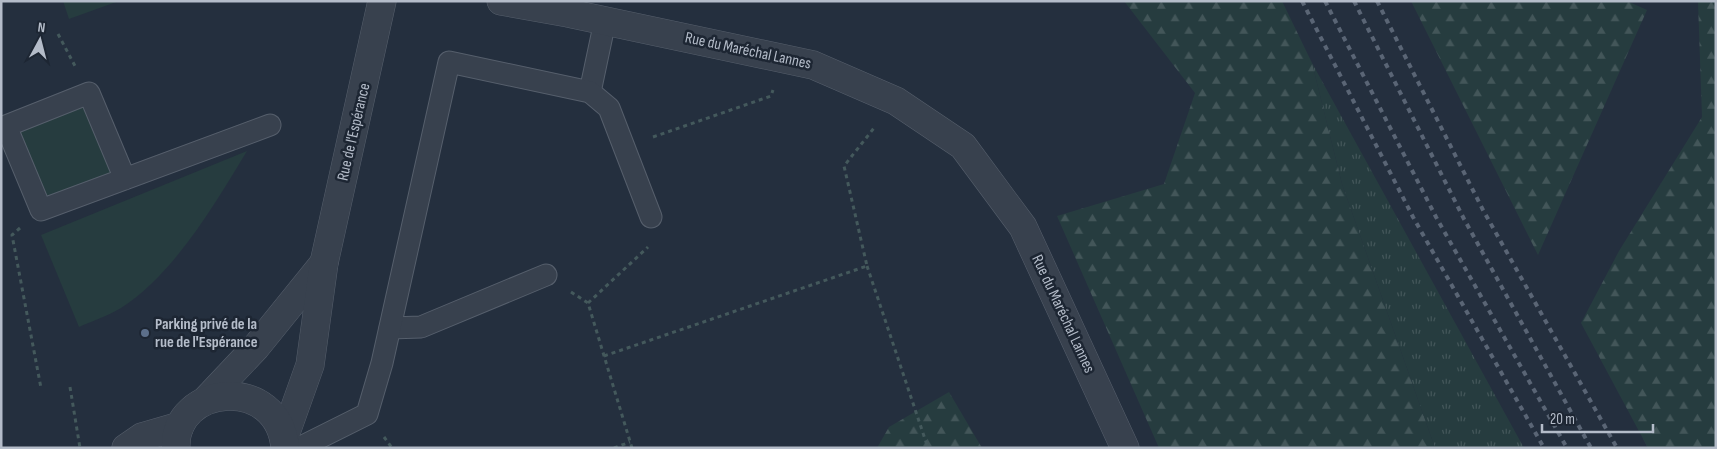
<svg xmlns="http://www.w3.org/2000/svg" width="1717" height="449" font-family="'Sofia Sans Condensed',sans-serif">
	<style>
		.grass { fill: url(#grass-tufts) }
		.forest { fill: url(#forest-firs) }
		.green { fill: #263c3f }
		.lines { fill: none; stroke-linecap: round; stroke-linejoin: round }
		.lane-casing { stroke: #565f6c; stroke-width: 23 }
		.street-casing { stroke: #565f6c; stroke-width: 29 }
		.path { stroke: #44595c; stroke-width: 3; stroke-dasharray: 4 4; stroke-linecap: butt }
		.lane { stroke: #38414e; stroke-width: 21 }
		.street { stroke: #38414e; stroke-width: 28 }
		.rail { stroke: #5a6575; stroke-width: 4; stroke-dasharray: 5 5; stroke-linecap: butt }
		.service-dot { fill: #5c6f8a; stroke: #1d2633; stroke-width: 2 }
		.labels { text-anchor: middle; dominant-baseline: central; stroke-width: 5; stroke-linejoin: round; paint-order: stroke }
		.street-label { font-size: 16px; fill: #b4bcc9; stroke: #1d2633 }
		.poi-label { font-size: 16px; font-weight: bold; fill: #b4bcc9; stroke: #1d2633; text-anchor: start }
	</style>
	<defs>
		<pattern id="grass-tufts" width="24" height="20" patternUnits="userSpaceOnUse" patternTransform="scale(1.25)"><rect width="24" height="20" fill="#263c3f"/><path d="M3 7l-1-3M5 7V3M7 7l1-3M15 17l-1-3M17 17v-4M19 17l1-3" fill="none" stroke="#435659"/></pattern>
		<pattern id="forest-firs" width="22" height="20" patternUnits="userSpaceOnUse" patternTransform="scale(1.25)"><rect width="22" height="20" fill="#263c3f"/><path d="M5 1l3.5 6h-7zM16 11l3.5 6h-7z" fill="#435659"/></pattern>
	</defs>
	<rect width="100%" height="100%" fill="#242f3e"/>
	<!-- grass -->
	<polygon class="grass" points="1312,63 1524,448 1435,448 1342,184"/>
	<!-- forest -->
	<g class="forest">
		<polygon points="1124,1 1282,1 1312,63 1342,184 1435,448 1159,448 1057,216 1164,184 1195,93"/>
		<polygon points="1411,1 1627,1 1647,10 1538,255"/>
		<polygon points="1716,1 1716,448 1648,448 1581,323 1619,251 1702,117 1698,2"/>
		<polygon points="949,392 982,448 877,448 889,427"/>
	</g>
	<!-- green -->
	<g class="green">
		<polygon points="63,1 119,1 69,19"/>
		<polygon points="85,102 116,176 44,202 14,128"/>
		<path d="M247 151C215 204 174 274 121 308 108 316 92 321 79 327L41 235Z"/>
	</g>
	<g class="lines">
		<defs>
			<g id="lane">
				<polyline points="590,92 605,21"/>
				<polyline points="125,179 89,93 6,126 41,210 270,125"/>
				<polyline points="390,328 421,327 546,275"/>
				<polyline points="299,448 367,414 382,363 449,62 590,92 609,108 651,217"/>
			</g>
			<g id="street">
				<polyline points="501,1 568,13 813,65 896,101 963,146 1023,227 1125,448"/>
				<polyline points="205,401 256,347 324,263"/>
				<polyline points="284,438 310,365 324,263 382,1"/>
				<polyline points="126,448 142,437 180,426"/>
				<path d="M176 448C173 384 279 374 285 448"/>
			</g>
		</defs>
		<!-- lane casing -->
		<use href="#lane" class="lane-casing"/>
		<!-- street casing -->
		<use href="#street" class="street-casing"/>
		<!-- path -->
		<g class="path">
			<polyline points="58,34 75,66"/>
			<polyline points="653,137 771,96 773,90"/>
			<polyline points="20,228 12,235 41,388"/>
			<polyline points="867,266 928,448"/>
			<polyline points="571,292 588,303 632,448"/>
			<polyline points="588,303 648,247"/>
			<polyline points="604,356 867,266 844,166 874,128"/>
			<polyline points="70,387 80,448"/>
			<polyline points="384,437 392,448"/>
			<polyline points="614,448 630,442"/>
		</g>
		<!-- lane -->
		<use href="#lane" class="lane"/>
		<!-- street -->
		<use href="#street" class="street"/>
		<!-- rail -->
		<g class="rail">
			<polyline points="1302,1 1413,217 1544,448"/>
			<polyline points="1325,1 1436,217 1567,448"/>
			<polyline points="1354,1 1464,219 1591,448"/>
			<polyline points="1377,1 1483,210 1617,448"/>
		</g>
	</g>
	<!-- markers -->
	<circle class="service-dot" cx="145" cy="333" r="5"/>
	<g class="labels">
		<!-- street labels -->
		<g class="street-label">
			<text transform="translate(748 51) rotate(12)">Rue du Maréchal Lannes</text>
			<text transform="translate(354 132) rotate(-77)">Rue de l'Espérance</text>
			<text transform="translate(1063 314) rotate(65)">Rue du Maréchal Lannes</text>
		</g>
		<!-- poi labels -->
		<g class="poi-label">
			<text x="155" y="324">Parking privé de la<tspan x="155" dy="18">rue de l'Espérance</tspan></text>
		</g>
	</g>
	<!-- border -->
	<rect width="1717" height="449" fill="none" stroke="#b4bcc9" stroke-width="5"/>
	<!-- north arrow -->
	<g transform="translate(40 40) rotate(7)" stroke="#1d2633" stroke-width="4" paint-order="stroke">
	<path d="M0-4L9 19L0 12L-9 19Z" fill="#b4bcc9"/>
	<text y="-8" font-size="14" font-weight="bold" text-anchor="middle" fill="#b4bcc9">N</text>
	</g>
	<!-- scale -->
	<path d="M1542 424v8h111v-8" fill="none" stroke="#b4bcc9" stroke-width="2.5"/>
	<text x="1550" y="424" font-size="15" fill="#b4bcc9" stroke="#1d2633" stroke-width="4" paint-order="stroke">20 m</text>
</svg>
